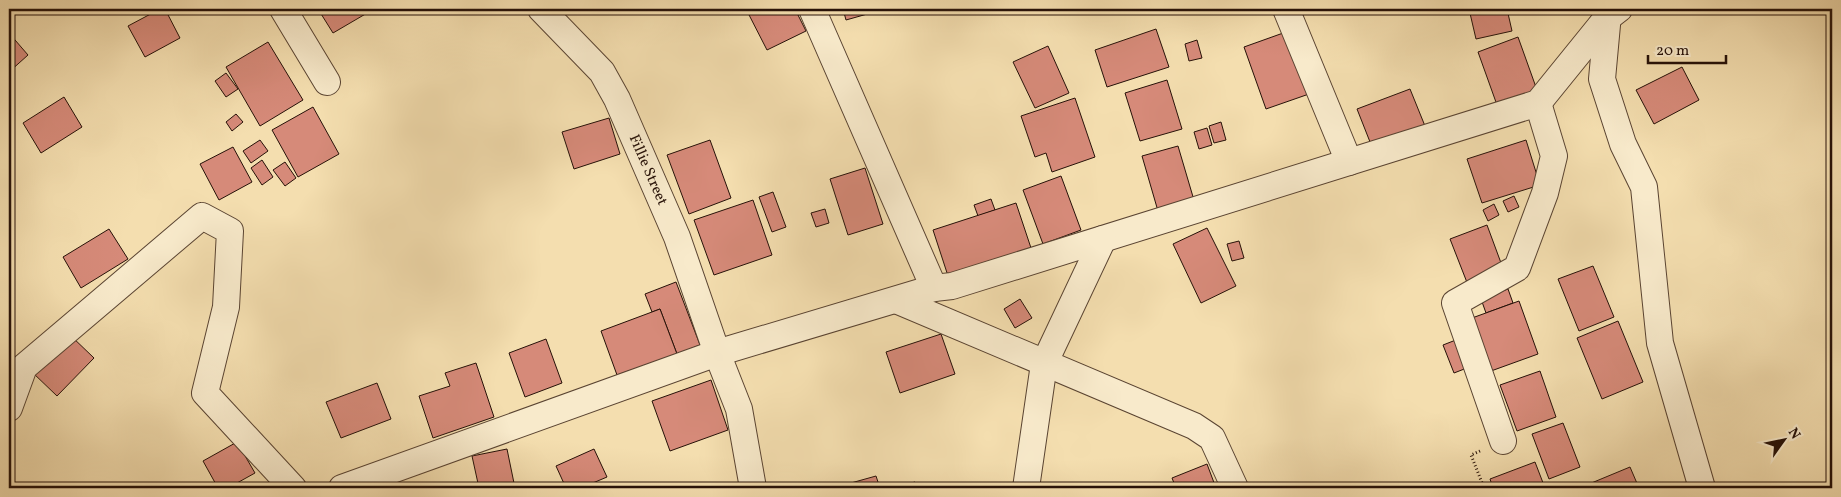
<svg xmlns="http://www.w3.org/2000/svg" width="1841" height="497" font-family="Vollkorn,serif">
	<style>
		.building { fill: #d68a79; stroke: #261108 }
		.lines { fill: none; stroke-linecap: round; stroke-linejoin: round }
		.minor-casing { stroke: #5a4432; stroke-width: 28 }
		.path { stroke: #261108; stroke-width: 3; stroke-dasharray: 1 2.5; stroke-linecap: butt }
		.minor { stroke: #f8eacb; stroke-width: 26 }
		.labels { text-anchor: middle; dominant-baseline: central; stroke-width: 4.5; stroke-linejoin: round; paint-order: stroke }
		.street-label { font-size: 15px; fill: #261108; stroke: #f8eacb }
	</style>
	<rect width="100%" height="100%" fill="#f4deaf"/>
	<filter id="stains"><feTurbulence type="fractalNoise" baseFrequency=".004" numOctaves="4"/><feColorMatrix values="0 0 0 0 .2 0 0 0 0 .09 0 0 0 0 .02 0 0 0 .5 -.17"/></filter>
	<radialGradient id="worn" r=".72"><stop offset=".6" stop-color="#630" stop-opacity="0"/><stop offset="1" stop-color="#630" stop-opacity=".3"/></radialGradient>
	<!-- building -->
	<g class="building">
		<polygon points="160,9 165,9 180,38 145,57 128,26"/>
		<polygon points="318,9 374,9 333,33"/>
		<polygon points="746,9 795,9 806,31 767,50"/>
		<polygon points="843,9 885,9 846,20"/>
		<polygon points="1469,9 1507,9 1512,31 1476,39"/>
		<polygon points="1156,29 1169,67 1107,87 1095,50"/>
		<polygon points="1286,32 1309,94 1266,109 1244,47"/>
		<polygon points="9,33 28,55 9,72"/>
		<polygon points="1518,37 1537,90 1497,105 1478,52"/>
		<polygon points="1197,40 1202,58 1189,61 1185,44"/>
		<polygon points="268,42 303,100 260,126 226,67"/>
		<polygon points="1048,46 1069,93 1035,108 1013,62"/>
		<polygon points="1682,67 1699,100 1654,124 1636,90"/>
		<polygon points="226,73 238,89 226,97 215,81"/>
		<polygon points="1167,80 1182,129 1140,141 1125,93"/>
		<polygon points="1410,89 1425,126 1372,147 1357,109"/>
		<polygon points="64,97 82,127 41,153 23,123"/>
		<polygon points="1075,98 1095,157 1052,172 1046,153 1035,157 1021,116"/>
		<polygon points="313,107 339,154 298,177 272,130"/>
		<polygon points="236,114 243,122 232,131 226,122"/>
		<polygon points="609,118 620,154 574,169 562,132"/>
		<polygon points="1221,122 1226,140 1214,143 1209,126"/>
		<polygon points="1207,128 1212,145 1199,149 1194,132"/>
		<polygon points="260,140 268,151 251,163 243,151"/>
		<polygon points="710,140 731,198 689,214 667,155"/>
		<polygon points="1526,140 1540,185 1482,203 1467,159"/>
		<polygon points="1178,146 1196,207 1160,218 1142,156"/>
		<polygon points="233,147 252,182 219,200 200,164"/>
		<polygon points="262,160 273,177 262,185 251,168"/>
		<polygon points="285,162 296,178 285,186 273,170"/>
		<polygon points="865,168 883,224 848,235 830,179"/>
		<polygon points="1061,176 1081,230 1043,244 1023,190"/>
		<polygon points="773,192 786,227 772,232 759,197"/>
		<polygon points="1514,196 1519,207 1508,212 1503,201"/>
		<polygon points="991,199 995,210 978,216 974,205"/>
		<polygon points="753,200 772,255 714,275 694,220"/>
		<polygon points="1016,203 1033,254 950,282 933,230"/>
		<polygon points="1494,204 1499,215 1488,221 1483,210"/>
		<polygon points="825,209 829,223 816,227 811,213"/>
		<polygon points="1487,225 1504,271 1468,285 1450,239"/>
		<polygon points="1207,228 1236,286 1201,303 1173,244"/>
		<polygon points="109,229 128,259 81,288 63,257"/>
		<polygon points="1239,241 1244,258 1232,261 1227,244"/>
		<polygon points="1593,266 1614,317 1579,331 1558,279"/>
		<polygon points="676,282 700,345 677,354 660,309 652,312 645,294"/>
		<polygon points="1508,289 1513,303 1486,313 1481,299"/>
		<polygon points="1020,299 1032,318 1015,328 1004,309"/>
		<polygon points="1519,301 1538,354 1491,371 1472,318"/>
		<polygon points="660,309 677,354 617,375 601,331"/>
		<polygon points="1618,321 1643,382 1602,399 1577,338"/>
		<polygon points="69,334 94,358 57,396 32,372"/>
		<polygon points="941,334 955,374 900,393 886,352"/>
		<polygon points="1461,338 1472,366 1454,373 1443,345"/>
		<polygon points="546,339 562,383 525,397 509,353"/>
		<polygon points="476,363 494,417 433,438 419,396 450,386 445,373"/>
		<polygon points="1540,371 1556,417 1517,431 1500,385"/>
		<polygon points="711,380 728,430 670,451 652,401"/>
		<polygon points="377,383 391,419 341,438 326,402"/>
		<polygon points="1563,423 1580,467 1549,479 1532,434"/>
		<polygon points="237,442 255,473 228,488 218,488 203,461"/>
		<polygon points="507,449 515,488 479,488 472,456"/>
		<polygon points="594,449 607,477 581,488 566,488 556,466"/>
		<polygon points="1535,462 1545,488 1493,488 1490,479"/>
		<polygon points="1207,464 1216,488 1176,488 1172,478"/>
		<polygon points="1630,467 1639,488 1591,488 1589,484"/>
		<polygon points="876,476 880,488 833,488"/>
		<polygon points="915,482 917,488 892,488"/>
	</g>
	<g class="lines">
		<defs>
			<g id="minor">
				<polyline points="283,9 327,82"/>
				<path id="s1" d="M541 9 602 72 617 99 677 237 717 353 739 409 753 488"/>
				<polyline points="812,9 934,288"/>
				<polyline points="1286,9 1349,162"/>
				<polyline points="1608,14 1602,79 1623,144 1644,187 1660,343 1702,488"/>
				<polyline points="896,300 1194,426 1212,438 1235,488"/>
				<polyline points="9,408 24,367 202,216 230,231 226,307 205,393 293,488"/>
				<polyline points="1503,441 1455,303 1517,268 1545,193 1554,156 1538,103"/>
				<polyline points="342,488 717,353 934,288 952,286 1538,103 1606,19 1619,9"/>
				<polyline points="1026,488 1044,364 1103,239"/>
			</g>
		</defs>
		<!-- minor casing -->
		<use href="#minor" class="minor-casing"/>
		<!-- path -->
		<polyline class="path" points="1480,451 1471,455 1484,488"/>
		<!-- minor -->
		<use href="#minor" class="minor"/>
	</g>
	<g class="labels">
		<!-- street labels -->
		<g class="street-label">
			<text stroke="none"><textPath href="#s1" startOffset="196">Fillie Street</textPath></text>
		</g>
	</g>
	<!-- margin -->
	<rect width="1841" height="497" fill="none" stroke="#f4deaf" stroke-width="30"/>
	<rect x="10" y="10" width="1821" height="477" fill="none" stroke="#261108" stroke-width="2.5"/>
	<rect x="15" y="15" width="1811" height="467" fill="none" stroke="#261108"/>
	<!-- north arrow -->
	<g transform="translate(1784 440) rotate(57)" stroke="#f8eacb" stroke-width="4" paint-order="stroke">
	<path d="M0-4L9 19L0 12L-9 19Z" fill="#261108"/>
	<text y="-8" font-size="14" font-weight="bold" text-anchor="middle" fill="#261108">N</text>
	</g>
	<!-- scale -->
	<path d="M1648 55v8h78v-8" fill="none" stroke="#261108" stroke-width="2.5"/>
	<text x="1656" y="55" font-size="15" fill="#261108" stroke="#f8eacb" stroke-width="4" paint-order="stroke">20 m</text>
	<rect width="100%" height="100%" filter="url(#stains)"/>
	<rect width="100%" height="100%" fill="url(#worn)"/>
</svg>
